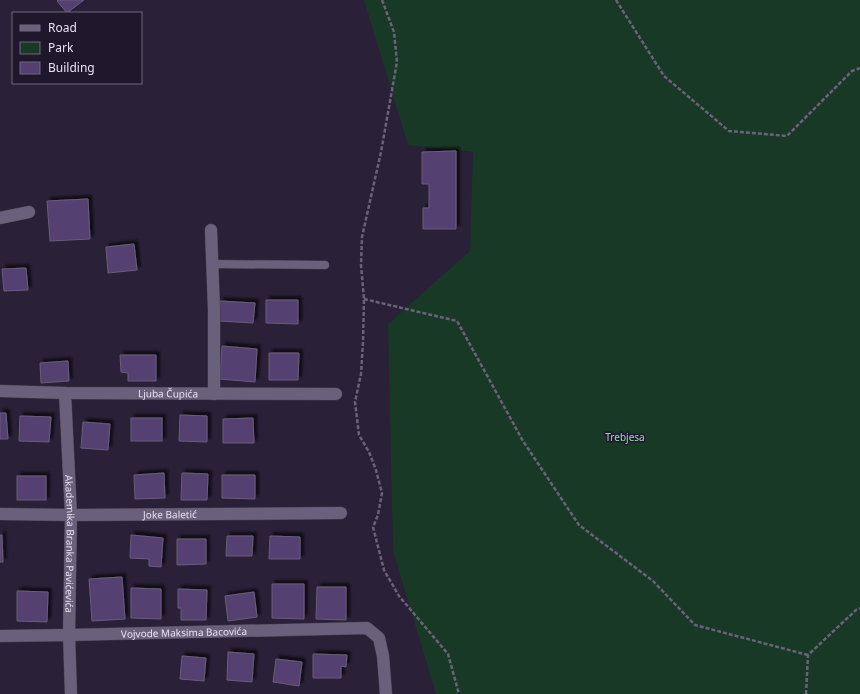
<svg xmlns="http://www.w3.org/2000/svg" width="860" height="694" font-family="'Noto Sans',sans-serif">
	<style>
		.green { fill: #183926 }
		.building { fill: #543f72; stroke: #685e79; filter: url(#shadow) }
		.lines { fill: none; stroke-linecap: round; stroke-linejoin: round }
		.lane-casing { stroke: #453d50; stroke-width: 9 }
		.street-casing { stroke: #453d50; stroke-width: 13 }
		.path { stroke: #6b6277; stroke-width: 2.5; stroke-dasharray: 4 2; stroke-linecap: butt }
		.lane { stroke: #6a607b; stroke-width: 8 }
		.street { stroke: #6a607b; stroke-width: 12 }
		.labels { text-anchor: middle; dominant-baseline: central; stroke-width: 3; stroke-linejoin: round; paint-order: stroke }
		.street-label { font-size: 10px; fill: #e6e0f0; stroke: #20172d }
		.park-label { font-size: 10px; fill: #8ae2ab; stroke: #20172d }
	</style>
	<defs>
		<filter id="shadow"><feDropShadow dx="3.5" dy="-3.5" stdDeviation="1" flood-color="#0009"/></filter>
	</defs>
	<rect width="100%" height="100%" fill="#2a2037"/>
	<!-- green -->
	<polygon class="green" points="364,0 860,0 860,694 436,694 393,551 388,324 470,251 473,152 408,145"/>
	<!-- building -->
	<g class="building">
		<polygon points="58,0 84,0 67,13 57,1"/>
		<polygon points="456,151 456,229 423,229 423,208 429,208 429,184 422,184 422,152"/>
		<polygon points="88,199 90,239 50,241 47,201"/>
		<polygon points="134,244 137,270 108,273 106,247"/>
		<polygon points="26,268 28,290 4,291 2,269"/>
		<polygon points="266,300 298,300 298,324 266,323"/>
		<polygon points="220,301 255,303 253,323 219,321"/>
		<polygon points="222,346 257,349 255,382 220,379"/>
		<polygon points="269,353 299,353 298,380 269,380"/>
		<polygon points="120,355 156,355 156,381 128,381 128,373 121,372"/>
		<polygon points="68,361 69,381 41,383 40,363"/>
		<polygon points="0,413 6,413 8,439 0,439"/>
		<polygon points="180,415 207,416 207,442 179,441"/>
		<polygon points="20,416 51,417 49,442 19,441"/>
		<rect x="131" y="418" width="31" height="23"/>
		<polygon points="253,418 254,443 223,443 223,419"/>
		<polygon points="83,422 110,424 108,450 81,448"/>
		<polygon points="164,473 165,498 135,499 134,475"/>
		<polygon points="182,473 208,474 207,500 181,500"/>
		<polygon points="222,475 255,475 255,499 222,498"/>
		<rect x="17" y="476" width="29" height="24"/>
		<polygon points="0,535 2,535 3,562 0,562"/>
		<polygon points="131,535 163,538 161,567 149,566 149,559 130,558"/>
		<polygon points="227,536 253,536 252,556 226,556"/>
		<polygon points="270,536 300,537 300,559 269,559"/>
		<polygon points="177,539 206,539 206,564 177,565"/>
		<polygon points="122,577 125,619 92,621 89,579"/>
		<polygon points="272,584 304,584 304,619 272,618"/>
		<polygon points="317,587 346,587 346,620 316,619"/>
		<polygon points="131,588 161,589 161,619 131,618"/>
		<polygon points="178,589 207,590 206,620 181,620 181,608 178,608"/>
		<polygon points="17,591 48,592 47,622 17,621"/>
		<polygon points="254,592 257,617 228,621 225,596"/>
		<polygon points="228,652 254,654 252,682 227,680"/>
		<polygon points="313,654 347,655 346,667 341,666 341,678 313,678"/>
		<polygon points="182,656 206,658 204,681 180,679"/>
		<polygon points="276,659 302,662 299,686 273,682"/>
	</g>
	<g class="lines">
		<defs>
			<polyline id="lane" points="212,264 325,265"/>
			<g id="street">
				<polyline points="0,218 29,212"/>
				<polyline points="211,230 214,310 214,394"/>
				<path id="s1" d="M0 391 65 393 336 394"/>
				<path id="s2" d="M65 393 71 515 69 635 71 694"/>
				<path id="s3" d="M0 514 71 515 341 513"/>
				<path id="s4" d="M0 636 69 635 367 628 379 638 383 656 386 694"/>
			</g>
		</defs>
		<!-- lane casing -->
		<use href="#lane" class="lane-casing"/>
		<!-- street casing -->
		<use href="#street" class="street-casing"/>
		<!-- path -->
		<g class="path">
			<polyline points="382,0 394,32 397,62 381,152 362,237 361,265 364,299 363,342 361,374 355,402 359,435 369,452 376,470 382,493 378,515 373,527 384,570 399,596 448,654 459,694"/>
			<polyline points="616,0 664,76 729,131 787,136 852,71 860,68"/>
			<polyline points="364,299 457,321 523,441 579,525 653,581 695,625 808,655"/>
			<polyline points="806,694 808,655 856,610 860,608"/>
		</g>
		<!-- lane -->
		<use href="#lane" class="lane"/>
		<!-- street -->
		<use href="#street" class="street"/>
	</g>
	<g class="labels">
		<!-- street labels -->
		<g class="street-label">
			<text stroke="none"><textPath href="#s1" startOffset="168">Ljuba Čupića</textPath></text>
			<text stroke="none"><textPath href="#s3" startOffset="170">Joke Baletić</textPath></text>
			<text stroke="none"><textPath href="#s2" startOffset="151">Akademika Branka Pavićevića</textPath></text>
			<text stroke="none"><textPath href="#s4" startOffset="184">Vojvode Maksima Bacovića</textPath></text>
		</g>
		<!-- park labels -->
		<g class="park-label">
			<text x="625" y="437">Trebjesa</text>
		</g>
	</g>
	<!-- legend -->
	<rect x="12" y="12" width="130" height="72" fill="#20172d" stroke="#6f677b"/>
	<rect x="20" y="25" width="20" height="6" fill="#6a607b" stroke="#6f677b"/>
	<text x="48" y="32" font-size="12" fill="#e6e0f0">Road</text>
	<rect x="20" y="42" width="20" height="12" fill="#183926" stroke="#6f677b"/>
	<text x="48" y="52" font-size="12" fill="#e6e0f0">Park</text>
	<rect x="20" y="62" width="20" height="12" fill="#543f72" stroke="#6f677b"/>
	<text x="48" y="72" font-size="12" fill="#e6e0f0">Building</text>
</svg>
